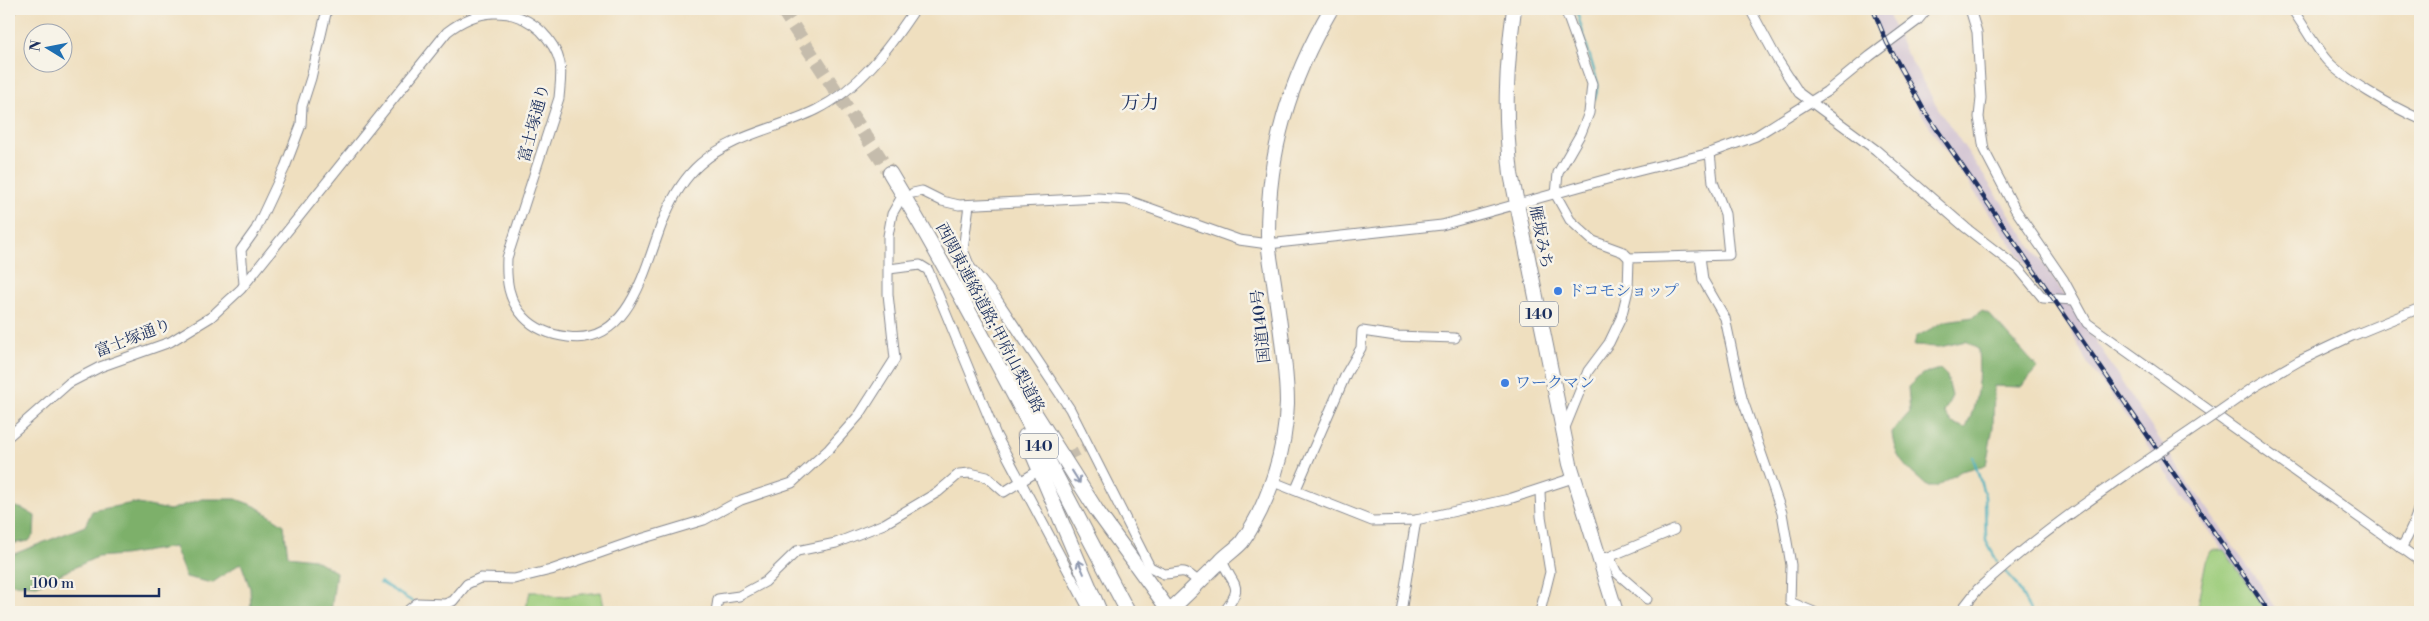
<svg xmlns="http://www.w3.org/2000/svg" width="2429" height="621" font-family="'Libre Bodoni','Noto Serif JP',serif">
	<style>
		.industrial { fill: #cebed0 }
		.green { fill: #9ccc7a; stroke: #5c7e6c }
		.forest { fill: #7db06a; stroke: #4c7064 }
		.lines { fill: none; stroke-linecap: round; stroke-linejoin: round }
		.stream { stroke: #3dabbb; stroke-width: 2.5 }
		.minor-tunnel { stroke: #c5bcac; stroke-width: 9; stroke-dasharray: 9 4.5; stroke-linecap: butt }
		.highway-tunnel { stroke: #c5bcac; stroke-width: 14; stroke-dasharray: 14 7; stroke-linecap: butt }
		.minor-casing { stroke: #85878e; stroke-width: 11 }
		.highway-casing { stroke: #85878e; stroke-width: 16 }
		.minor { stroke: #fff; stroke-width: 9 }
		.highway { stroke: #fff; stroke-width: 14 }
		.rail-casing { stroke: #1b2f5e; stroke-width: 4.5 }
		.rail { stroke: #f7f3e8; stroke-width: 2.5; stroke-dasharray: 8; stroke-linecap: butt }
		.minor-bridge-casing { stroke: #85878e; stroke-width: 11; stroke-linecap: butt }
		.minor-bridge { stroke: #fff; stroke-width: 9 }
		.oneway { stroke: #8d97ae }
		.shop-dot { fill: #3f7fe0; stroke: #f7f3e8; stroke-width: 2 }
		.labels { text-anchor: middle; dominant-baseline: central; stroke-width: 5; stroke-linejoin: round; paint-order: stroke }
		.shield { fill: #f7f3e8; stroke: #5d6a87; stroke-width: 1 }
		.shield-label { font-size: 15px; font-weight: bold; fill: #1b2f5e }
		.street-label { font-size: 16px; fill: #1b2f5e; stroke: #f7f3e8 }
		.shop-label { font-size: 16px; fill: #366cbe; stroke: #f7f3e8; text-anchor: start }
		.quarter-label { font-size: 19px; fill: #1b2f5e; stroke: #f7f3e8 }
	</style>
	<rect width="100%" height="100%" fill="#f7f3e8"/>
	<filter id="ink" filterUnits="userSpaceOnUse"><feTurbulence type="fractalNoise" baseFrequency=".02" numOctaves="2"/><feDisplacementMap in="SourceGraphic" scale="10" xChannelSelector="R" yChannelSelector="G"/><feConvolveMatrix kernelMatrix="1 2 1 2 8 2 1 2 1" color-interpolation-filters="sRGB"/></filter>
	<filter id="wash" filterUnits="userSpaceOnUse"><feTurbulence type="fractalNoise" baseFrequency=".0096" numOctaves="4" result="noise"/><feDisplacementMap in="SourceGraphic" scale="20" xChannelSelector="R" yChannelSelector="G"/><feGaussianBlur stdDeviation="1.12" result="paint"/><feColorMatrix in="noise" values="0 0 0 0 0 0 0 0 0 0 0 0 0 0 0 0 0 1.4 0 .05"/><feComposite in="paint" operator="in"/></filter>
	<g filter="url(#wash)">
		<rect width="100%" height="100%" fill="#efdfbf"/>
		<!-- industrial -->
		<polygon class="industrial" points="1869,9 1886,9 1903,47 1938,108 2107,358 2134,402 2279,612 2267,612 2086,361 2068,324 1942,146 1908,92 1881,41"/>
		<!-- green -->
		<g class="green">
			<polygon points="2213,550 2224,550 2264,608 2258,612 2196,612 2206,561"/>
			<polygon points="530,592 541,592 556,597 601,592 605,612 525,612"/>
		</g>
		<!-- forest -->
		<g class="forest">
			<path d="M1981 311 1989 314 2038 368 2021 387 1994 386 1993 428 1986 465 1961 471 1936 487H1928C1908 469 1894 460 1892 432L1910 412 1908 387 1922 374 1940 369 1947 376 1952 396 1944 412 1952 423 1966 428C1978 402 1980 377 1978 349L1966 341 1940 347 1914 346 1916 337 1945 321 1973 317Z"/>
			<polygon points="202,499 236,499 255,506 284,525 288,556 314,559 336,572 331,612 251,612 250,588 241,563 212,583 186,577 174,547 123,555 97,557 37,585 9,584 9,556 85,526 92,511 133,503 170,510"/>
			<polygon points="9,505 23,509 35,516 34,534 29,541 9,544"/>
		</g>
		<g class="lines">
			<!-- stream -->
			<g class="stream">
				<polyline points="1576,9 1598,84 1595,99"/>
				<polyline points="1973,457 1985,496 1986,541 1997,561"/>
				<polyline points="2006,572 2016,584 2031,612"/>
				<polyline points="380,582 413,602"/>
				<polyline points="417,606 423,612"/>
			</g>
		</g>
	</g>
	<g filter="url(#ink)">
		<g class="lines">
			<!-- minor-tunnel -->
			<polyline class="minor-tunnel" points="1046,467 1088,446"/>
			<!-- highway-tunnel -->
			<polyline class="highway-tunnel" points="782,9 890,173"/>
			<defs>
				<g id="minor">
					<polyline points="1565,9 1592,84 1589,113 1581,133 1558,173 1556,195 1570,220 1593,241 1623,252 1629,258 1729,255 1725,214 1713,182 1710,153"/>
					<polyline points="1750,9 1777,59 1799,93 1876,150 1966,228 2019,269 2043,298 2074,300"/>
					<polyline points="1970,9 1977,32 1981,98 1979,117 1984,150 2015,209 2063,279 2087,323 2420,561"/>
					<path d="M2292 9C2303 24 2312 42 2324 57 2340 78 2395 108 2420 119"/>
					<polyline points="9,15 11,9"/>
					<polyline points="913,193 922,191 942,201 959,205 1098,198 1127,200 1239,240 1268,244 1442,225 1618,176 1710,153 1756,136 1826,92 1870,56 1917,21 1927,9"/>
					<path d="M969 205 963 250 970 267 996 298 1070 409 1150 567 1164 574C1185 573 1180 566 1199 582"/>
					<polyline points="1700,256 1703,280 1725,318 1742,398 1782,513 1791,565 1790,602 1814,612"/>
					<polyline points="889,269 920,265 928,270 996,435 1090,612"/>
					<polyline points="244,284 241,250 256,229 285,167 301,125 302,106 311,78 327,9"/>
					<polyline points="2254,387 2299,361 2352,336 2420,308"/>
					<polyline points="1564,430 1588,371 1609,343 1621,318 1628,290 1629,258"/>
					<path d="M9 436 69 383 100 367 170 342 211 317 241 289 447 32C475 10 512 4 541 31 550 40 557 50 560 63 562 74 560 86 559 98L507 258C506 281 508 300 524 317 536 330 551 335 568 337 633 346 646 260 665 216 673 197 684 178 700 164 734 134 777 129 816 110 860 88 889 48 915 9"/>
					<polyline points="1271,481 1372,521 1416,520 1509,499 1573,478"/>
					<polyline points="1296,489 1346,374 1361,348 1362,331 1396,336 1455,338"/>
					<polyline points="1540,491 1541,516 1550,572 1540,612"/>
					<path d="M2401 548C2411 533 2416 519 2420 502"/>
					<polyline points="1609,557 1617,573 1647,599"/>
					<path d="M1222 560C1232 587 1246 583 1224 612"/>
					<polyline points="1599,561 1674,530"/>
					<polyline points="406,612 417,603 445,604 453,601 467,584 480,578 514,579 551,570 634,541 704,520 741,500 792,483 829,449 860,414 895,359 888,294 888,236 892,214 900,200"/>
					<polyline points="716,612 718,599 739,596 765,582 797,551 836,543 884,524 938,492 959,474 970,473 987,477 1004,492 1033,474"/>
					<polyline points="1401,612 1416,520"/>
					<polyline points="1960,612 1978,589"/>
				</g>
				<g id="highway">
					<path d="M1514 9C1506 69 1504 113 1511 174L1570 464 1616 612"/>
					<path d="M890 173C976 316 1050 466 1128 612"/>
					<polyline points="1009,372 1097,511 1170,612"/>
					<polyline points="1025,436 1100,612"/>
					<path d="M1168 612C1186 596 1202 579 1220 562 1226 555 1236 549 1242 542 1269 504 1286 449 1287 403 1287 369 1280 325 1275 290 1273 272 1268 253 1268 234 1268 151 1289 81 1331 9"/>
				</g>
			</defs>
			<!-- minor casing -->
			<use href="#minor" class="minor-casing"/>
			<!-- highway casing -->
			<use href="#highway" class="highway-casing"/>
			<!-- minor -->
			<use href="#minor" class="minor"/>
			<!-- highway -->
			<use href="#highway" class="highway"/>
			<defs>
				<polyline id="rail" points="1873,9 1887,43 1925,112 2269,612"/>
			</defs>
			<!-- rail casing -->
			<use href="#rail" class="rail-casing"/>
			<!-- rail -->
			<use href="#rail" class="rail"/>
			<defs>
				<path id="minor-bridge" d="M1978 589C2063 511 2161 454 2254 387"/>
			</defs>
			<!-- minor-bridge casing -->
			<use href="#minor-bridge" class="minor-bridge-casing"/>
			<!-- minor-bridge -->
			<use href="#minor-bridge" class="minor-bridge"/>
		</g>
		<!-- one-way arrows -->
		<defs><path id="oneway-shaft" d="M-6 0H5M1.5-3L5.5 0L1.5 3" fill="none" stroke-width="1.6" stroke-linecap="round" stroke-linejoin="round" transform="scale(1.25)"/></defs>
		<g class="oneway">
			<use href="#oneway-shaft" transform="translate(1076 477) rotate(58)"/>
			<use href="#oneway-shaft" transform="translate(1081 567) rotate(-113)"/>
		</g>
	</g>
	<!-- markers -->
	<g class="shop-dot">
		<circle cx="1558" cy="291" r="5"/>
		<circle cx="1505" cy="383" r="5"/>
	</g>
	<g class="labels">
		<!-- shield labels -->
		<g class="shield">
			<rect x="1520" y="301.5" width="38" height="25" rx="4"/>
			<rect x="1020" y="433.5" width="38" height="25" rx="4"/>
		</g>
		<g class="shield-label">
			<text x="1539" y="314">140</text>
			<text x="1039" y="446">140</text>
		</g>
		<!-- street labels -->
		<g class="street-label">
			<text transform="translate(534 123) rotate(-75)">富士塚通り</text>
			<text transform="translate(1541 237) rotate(79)">雁坂みち</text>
			<text transform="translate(990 318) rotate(62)">西関東連絡道路;甲府山梨道路</text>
			<text transform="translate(1261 326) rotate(-96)">国道140号</text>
			<text transform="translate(133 338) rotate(-21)">富士塚通り</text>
		</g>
		<!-- shop labels -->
		<g class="shop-label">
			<text x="1568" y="291">ドコモショップ</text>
			<text x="1515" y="383">ワークマン</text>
		</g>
		<!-- quarter labels -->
		<g class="quarter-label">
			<text x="1140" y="103">万力</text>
		</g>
	</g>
	<!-- margin -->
	<rect width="2429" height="621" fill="none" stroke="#f7f3e8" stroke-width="30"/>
	<!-- north arrow -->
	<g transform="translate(48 48) rotate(280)"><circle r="24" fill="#f7f3e8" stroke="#9fa5b1"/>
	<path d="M0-4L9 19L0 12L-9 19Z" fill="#1f6fb2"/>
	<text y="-8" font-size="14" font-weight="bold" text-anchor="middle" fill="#1b2f5e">N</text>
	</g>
	<!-- scale -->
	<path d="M25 588v8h134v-8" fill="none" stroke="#1b2f5e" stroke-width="2.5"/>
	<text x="32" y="588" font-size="15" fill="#1b2f5e" stroke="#f7f3e8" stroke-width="4" paint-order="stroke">100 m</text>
</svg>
